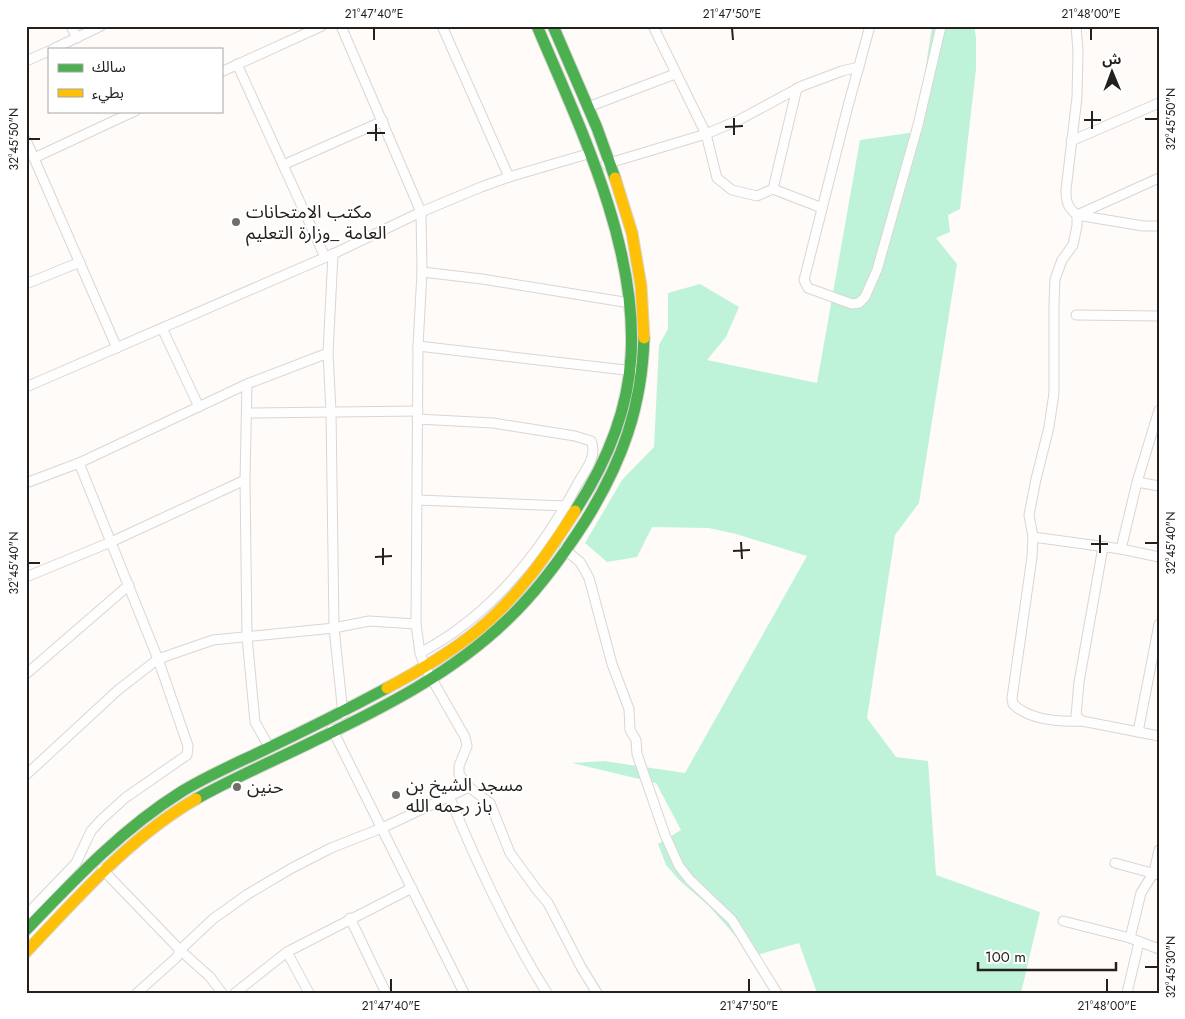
<svg xmlns="http://www.w3.org/2000/svg" width="1185" height="1019" font-family="Jost,'Noto Sans Arabic',sans-serif">
	<style>
		.green { fill: #bef3d9 }
		.lines { fill: none; stroke-linecap: round; stroke-linejoin: round }
		.street-casing { stroke: #d9d6d4; stroke-width: 11 }
		.fast-casing { stroke: #d8d5d4; stroke-width: 13 }
		.slow-casing { stroke: #d8d5d4; stroke-width: 13 }
		.street { stroke: #fffefe; stroke-width: 9 }
		.fast { stroke: #4caf50; stroke-width: 11 }
		.slow { stroke: #ffc107; stroke-width: 11 }
		.ticks { fill: none; stroke: #24201e; stroke-width: 2 }
		.poi-dot { fill: #706d6b; stroke: #fff; stroke-width: 2 }
		.labels { text-anchor: middle; dominant-baseline: central; stroke-width: 4; stroke-linejoin: round; paint-order: stroke }
		.poi-label { font-size: 18px; fill: #24201e; stroke: #fff; text-anchor: start }
		.neatline { fill: none; stroke: #24201e; stroke-width: 2 }
		.ticks-label { font-size: 12px; text-anchor: middle; fill: #24201e }
	</style>
	<rect width="100%" height="100%" fill="#fefbf9"/>
	<!-- green -->
	<polygon class="green" points="932,26 974,26 976,37 976,69 960,209 948,215 950,232 936,238 957,264 919,503 895,535 867,718 896,757 928,761 936,875 1040,912 1021,993 817,993 799,943 753,956 709,906 679,880 666,865 658,844 681,830 656,783 572,763 604,761 685,773 807,556 736,534 709,528 652,527 637,557 607,562 585,543 622,480 654,447 659,345 668,329 668,293 700,284 739,307 726,337 707,360 817,383 860,140 916,132"/>
	<g class="lines">
		<defs>
			<g id="street">
				<polyline points="71,26 77,38"/>
				<polyline points="341,26 421,212 422,272 418,346 416,624 420,653 425,667 465,737 467,746 459,766 459,774 469,787 490,803 510,853 537,890 548,903 581,967 597,993"/>
				<polyline points="442,26 509,177"/>
				<polyline points="653,26 706,134 717,178 732,190 757,196 773,189"/>
				<polyline points="870,26 848,106 804,280 808,288 852,304 859,303 865,297 877,270 918,125 941,26"/>
				<path d="M1076 26 1078 51 1077 97 1066 190C1066 201 1067 207 1077 215L1143 226H1159"/>
				<polyline points="53,49 101,26"/>
				<polyline points="26,61 49,51"/>
				<polyline points="237,64 325,257"/>
				<polyline points="221,72 322,26"/>
				<polyline points="797,88 773,189 822,208"/>
				<polyline points="588,107 675,74"/>
				<polyline points="26,140 117,348"/>
				<polyline points="1071,141 1159,103"/>
				<polyline points="34,158 135,111"/>
				<polyline points="606,164 706,134 739,120 802,86 842,71 859,67"/>
				<polyline points="283,165 383,121"/>
				<polyline points="333,254 328,353 331,411 334,628 343,714"/>
				<polyline points="422,272 482,279 630,303"/>
				<polyline points="26,284 80,262"/>
				<polyline points="1076,315 1159,316"/>
				<polyline points="162,328 199,407"/>
				<polyline points="418,346 634,371"/>
				<polyline points="247,384 245,480 247,637 255,722 269,747"/>
				<polyline points="26,387 333,254 421,212 481,187 509,177 591,153"/>
				<polyline points="247,413 418,411"/>
				<path d="M417 419 493 423 575 436 591 441C598 455 585 471 578 483 541 553 492 615 420 653"/>
				<polyline points="1137,482 1159,486"/>
				<polyline points="26,483 79,463 247,384 328,353"/>
				<polyline points="418,500 566,506"/>
				<polyline points="1033,537 1121,549 1159,557"/>
				<polyline points="1103,547 1079,682 1076,716 1082,721 1159,736"/>
				<polyline points="564,549 580,562 589,578 612,664 629,709 630,730 636,740 637,754 665,835 679,866 690,880 732,920 777,993"/>
				<polyline points="1121,549 1137,482 1159,410"/>
				<polyline points="26,577 111,542 245,480"/>
				<polyline points="26,674 129,585"/>
				<path d="M1082 721C1060 722 1030 721 1013 704L1012 698 1032 557 1033 537 1029 515 1036 479 1049 427 1054 393V303L1055 279 1062 260 1073 245 1077 226V215L1159 178"/>
				<polyline points="332,729 464,993"/>
				<polyline points="1138,732 1159,624"/>
				<polyline points="26,775 118,690 158,659 213,640 334,628 369,621 416,624"/>
				<path d="M449 796C477 864 508 931 547 993"/>
				<polyline points="1115,863 1159,875"/>
				<polyline points="102,869 180,950 210,977 222,993"/>
				<polyline points="26,915 76,863 91,831 102,819 125,798 187,755 188,746 158,659 79,463"/>
				<polyline points="350,918 386,993"/>
				<polyline points="1063,921 1130,938 1159,949"/>
				<polyline points="1130,938 1141,893 1154,872 1159,850"/>
				<polyline points="287,952 309,993"/>
				<polyline points="137,993 177,957 180,950 213,919 248,894 292,868 331,848 382,828 469,787"/>
				<polyline points="235,993 287,952 412,888"/>
				<polyline points="1127,993 1139,942"/>
			</g>
			<g id="fast">
				<path d="M537 26C579 125 638 246 631 356 628 412 605 465 575 511"/>
				<polyline points="553,26 597,128 615,178"/>
				<path d="M196 799C235 777 278 759 318 739 385 707 453 672 506 621 538 591 563 556 586 520 622 462 642 407 644 338"/>
				<path d="M26 930C74 880 122 829 181 792 207 776 235 764 262 751 304 731 346 710 387 688"/>
			</g>
			<g id="slow">
				<polyline points="615,178 632,233 641,286 644,338"/>
				<path d="M387 688C419 671 450 653 478 630 518 597 547 555 575 511"/>
				<path d="M26 952C78 897 130 837 196 799"/>
			</g>
		</defs>
		<!-- street casing -->
		<use href="#street" class="street-casing"/>
		<!-- fast casing -->
		<use href="#fast" class="fast-casing"/>
		<!-- slow casing -->
		<use href="#slow" class="slow-casing"/>
		<!-- street -->
		<use href="#street" class="street"/>
		<!-- fast -->
		<use href="#fast" class="fast"/>
		<!-- slow -->
		<use href="#slow" class="slow"/>
	</g>
	<!-- ticks -->
	<path class="ticks" d="M374 28V40M732 28 733 40M1091 28V40M1092 111V129M734 118V135M1145 119H1158M1084 120H1101M376 124V141M725 127 743 126M367 133H385M28 139H40M1100 535V553M741 542 742 559M1145 543H1158M1091 544H1108M383 548V565M733 551 750 550M375 557 392 556M28 563H40M1145 967H1158M391 979V992M749 979V992M1107 979V992"/>
	<!-- markers -->
	<g class="poi-dot">
		<circle cx="236" cy="222" r="5"/>
		<circle cx="237" cy="787" r="5"/>
		<circle cx="396" cy="795" r="5"/>
	</g>
	<g class="labels">
		<!-- poi labels -->
		<g class="poi-label">
			<text x="246" y="212">مكتب الامتحانات<tspan x="246" dy="21">العامة _وزارة التعليم</tspan></text>
			<text x="406" y="785">مسجد الشيخ بن<tspan x="406" dy="21">باز رحمه الله</tspan></text>
			<text x="247" y="787">حنين</text>
		</g>
	</g>
	<!-- border -->
	<rect width="1185" height="1019" fill="none" stroke="#ffffff" stroke-width="55"/>
	<!-- legend -->
	<rect x="48" y="48" width="175" height="65" fill="#ffffff" stroke="#a7a6a5"/>
	<rect x="58" y="64" width="25" height="8" fill="#4caf50" stroke="#a7a6a5"/>
	<text x="92" y="72" font-size="15" fill="#24201e">سالك</text>
	<rect x="58" y="89" width="25" height="8" fill="#ffc107" stroke="#a7a6a5"/>
	<text x="92" y="98" font-size="15" fill="#24201e">بطيء</text>
	<!-- north arrow -->
	<g transform="translate(1112 72) rotate(359)" stroke="#ffffff" stroke-width="4" paint-order="stroke">
	<path d="M0-4L9 19L0 12L-9 19Z" fill="#24201e"/>
	<text y="-8" font-size="14" font-weight="bold" text-anchor="middle" fill="#24201e">ش</text>
	</g>
	<!-- scale -->
	<path d="M978 962v8h138v-8" fill="none" stroke="#24201e" stroke-width="2.5"/>
	<text x="985" y="962" font-size="15" fill="#24201e" stroke="#ffffff" stroke-width="4" paint-order="stroke">100 m</text>
	<rect x="28" y="28" width="1130" height="964" class="neatline"/>
	<g class="ticks-label">
		<text x="374" y="18">21°47'40"E</text>
		<text x="732" y="18">21°47'50"E</text>
		<text x="1091" y="18">21°48'00"E</text>
		<text transform="translate(1171 119) rotate(-90)" y="4">32°45'50"N</text>
		<text transform="translate(14 139) rotate(-90)" y="4">32°45'50"N</text>
		<text transform="translate(1171 543) rotate(-90)" y="4">32°45'40"N</text>
		<text transform="translate(14 563) rotate(-90)" y="4">32°45'40"N</text>
		<text transform="translate(1171 967) rotate(-90)" y="4">32°45'30"N</text>
		<text x="391" y="1010">21°47'40"E</text>
		<text x="749" y="1010">21°47'50"E</text>
		<text x="1107" y="1010">21°48'00"E</text>
	</g>
</svg>
